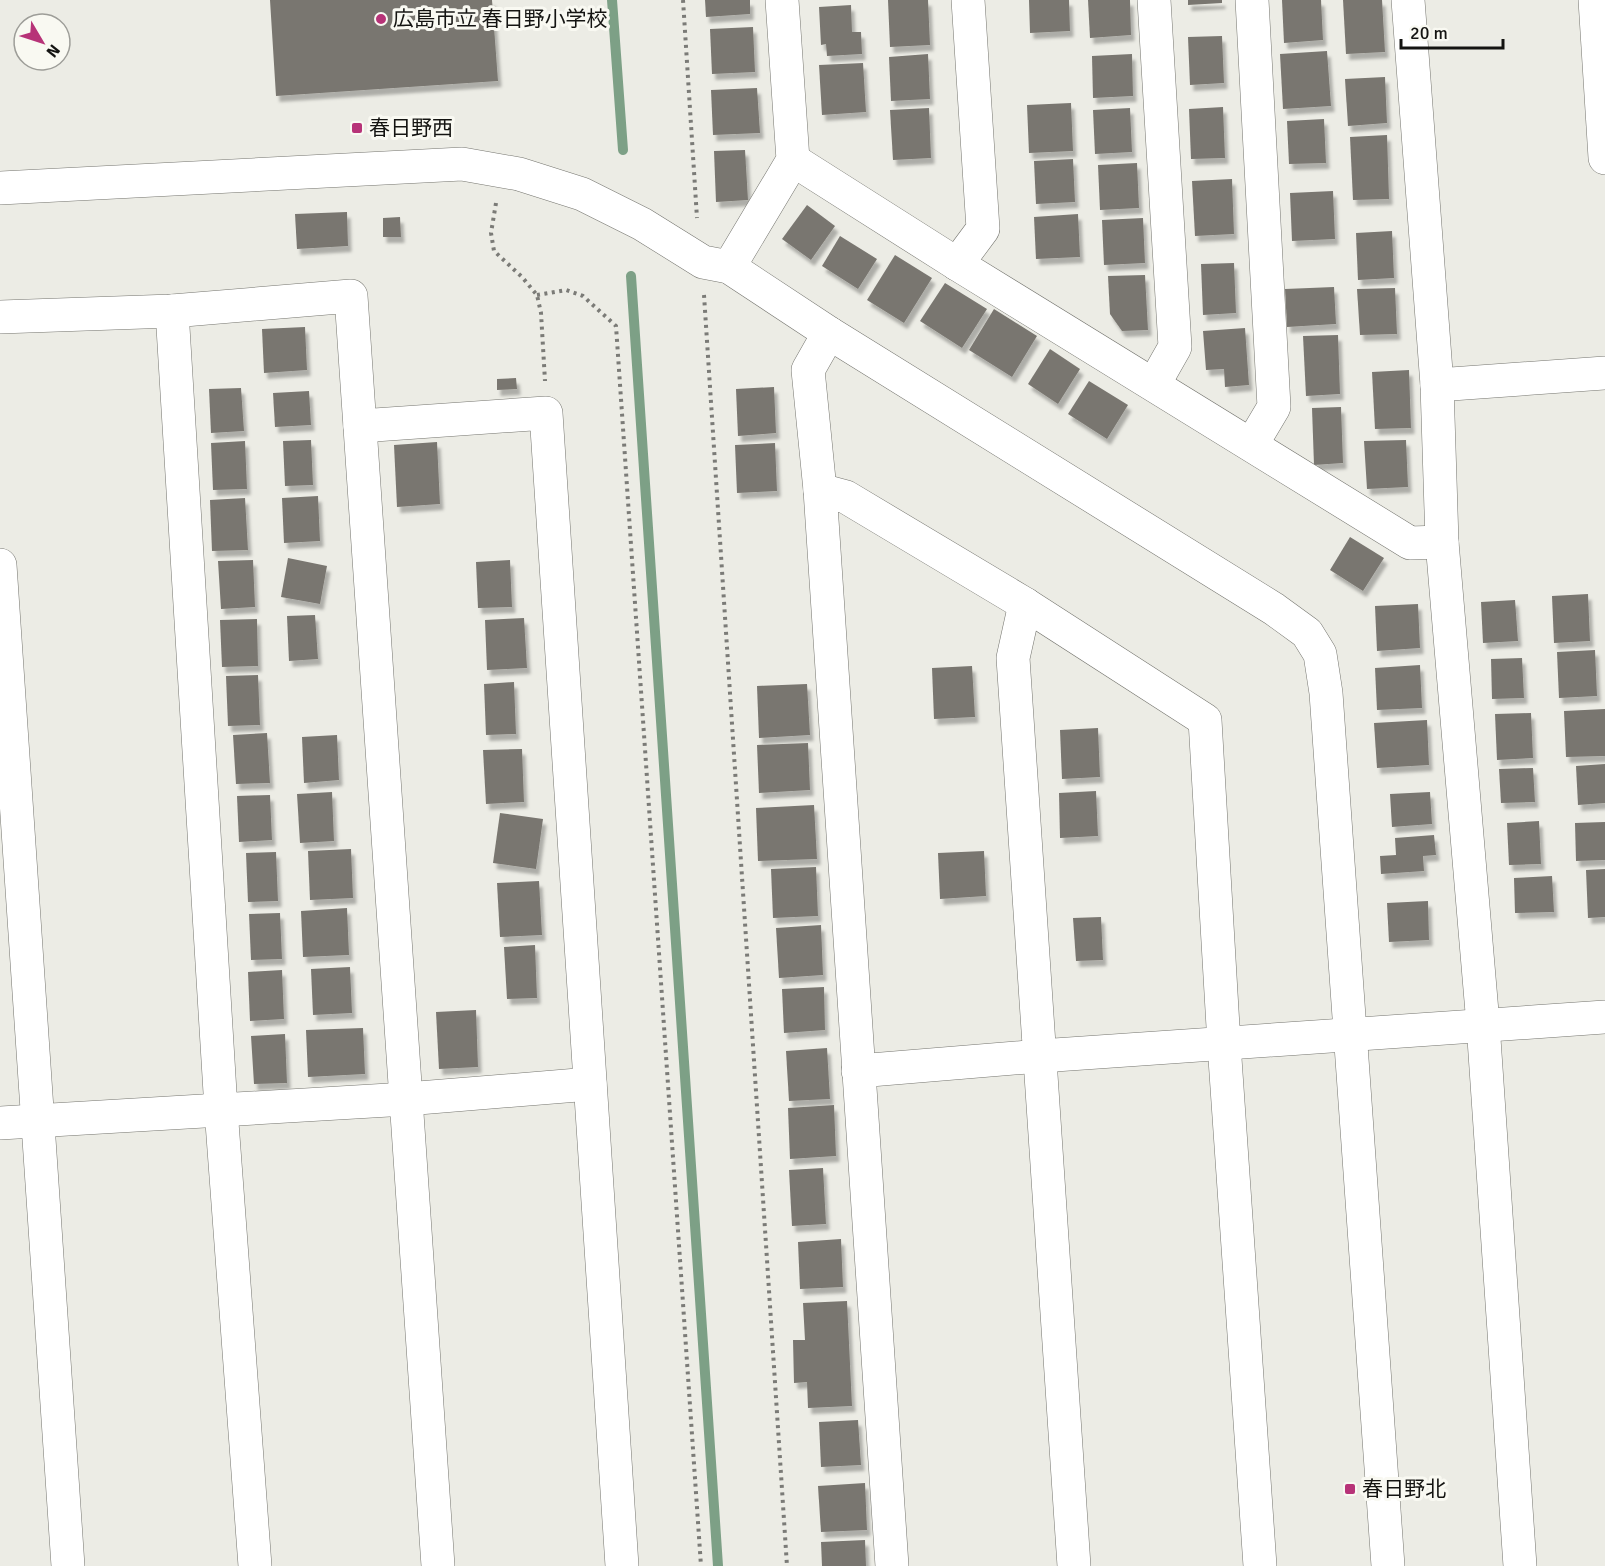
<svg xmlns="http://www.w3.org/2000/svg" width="1605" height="1566" font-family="Signika,'Noto Sans JP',sans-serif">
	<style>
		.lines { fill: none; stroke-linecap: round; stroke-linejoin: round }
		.stream { stroke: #7da086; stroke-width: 10 }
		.building { fill: #797670; filter: url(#shadow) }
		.minor-casing { stroke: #75756f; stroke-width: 34 }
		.path { stroke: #7b7b77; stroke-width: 4; stroke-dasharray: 3 4.5; stroke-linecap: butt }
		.minor { stroke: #fff; stroke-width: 33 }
		.poi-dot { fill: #b73378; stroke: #f9f9f2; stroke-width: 2 }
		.labels { text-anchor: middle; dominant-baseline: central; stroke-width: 6; stroke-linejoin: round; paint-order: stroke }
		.poi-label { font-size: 21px; fill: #141412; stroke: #f9f9f2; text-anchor: start }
	</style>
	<defs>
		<filter id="shadow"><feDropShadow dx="3.5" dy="6" stdDeviation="1.5" flood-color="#0004"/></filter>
	</defs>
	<rect width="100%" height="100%" fill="#ecece5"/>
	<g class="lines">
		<!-- stream -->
		<g class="stream">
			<polyline points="612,0 623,150"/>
			<polyline points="631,276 718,1566"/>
		</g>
	</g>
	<!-- building -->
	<g class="building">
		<polygon points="270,0 492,0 498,81 276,96"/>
		<polygon points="705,0 750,0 750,14 706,17"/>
		<polygon points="888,0 928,0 930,45 890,47"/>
		<polygon points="1029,0 1069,0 1070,31 1030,33"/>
		<polygon points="1088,0 1130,0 1131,35 1090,38"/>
		<polygon points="1188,0 1222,0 1222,3 1188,5"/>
		<polygon points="1282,0 1321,0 1323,40 1284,43"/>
		<polygon points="1343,0 1382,0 1385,52 1346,54"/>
		<polygon points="851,5 852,32 861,32 862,54 827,56 826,44 821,45 819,7"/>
		<polygon points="753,27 755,72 712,74 710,29"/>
		<polygon points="1222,36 1224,83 1190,85 1188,37"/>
		<polygon points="1327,51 1331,106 1283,109 1280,54"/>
		<polygon points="928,54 930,99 891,101 889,57"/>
		<polygon points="1132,54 1133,96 1093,98 1092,56"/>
		<polygon points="863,63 866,112 822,115 819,65"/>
		<polygon points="1385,77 1387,123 1348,126 1345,79"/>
		<polygon points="757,88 760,133 713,135 711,90"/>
		<polygon points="1071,103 1073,151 1029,153 1027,105"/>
		<polygon points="1223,107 1225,158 1191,159 1189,109"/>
		<polygon points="929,108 931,158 893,160 890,110"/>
		<polygon points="1130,108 1132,152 1095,154 1093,110"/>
		<polygon points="1324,119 1326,163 1289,164 1287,121"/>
		<polygon points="1387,135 1389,199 1353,200 1350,137"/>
		<polygon points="745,150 748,200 716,202 714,151"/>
		<polygon points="1073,159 1075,202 1036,204 1034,161"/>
		<polygon points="1137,163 1139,208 1100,210 1098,165"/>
		<polygon points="1232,179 1234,234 1195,236 1192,181"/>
		<polygon points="1333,191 1335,239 1292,241 1290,193"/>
		<polygon points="807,205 835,226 811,260 782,239"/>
		<polygon points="347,212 348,246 297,249 295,214"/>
		<polygon points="1078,214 1080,257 1036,259 1034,217"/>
		<polygon points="400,217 401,237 383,237 383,218"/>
		<polygon points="1143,218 1145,263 1104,265 1102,220"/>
		<polygon points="1392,231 1394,278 1358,280 1356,233"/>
		<polygon points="840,236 877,259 858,289 822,266"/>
		<polygon points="895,255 932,278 904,323 867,300"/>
		<polygon points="1234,263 1236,313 1203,315 1201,264"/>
		<polygon points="1145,275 1148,330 1122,331 1110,314 1108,276"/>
		<polygon points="945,283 987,309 962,348 920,321"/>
		<polygon points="1334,287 1336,324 1287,327 1285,289"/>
		<polygon points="1395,288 1397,334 1360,335 1357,289"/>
		<polygon points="994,309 1037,336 1012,377 969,350"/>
		<polygon points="305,327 307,370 264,373 262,329"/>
		<polygon points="1245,328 1249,385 1225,387 1224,369 1206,370 1203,331"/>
		<polygon points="1338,335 1340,394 1306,396 1303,336"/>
		<polygon points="1050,349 1080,369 1058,404 1028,384"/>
		<polygon points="1409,370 1411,428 1375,429 1372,372"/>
		<polygon points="516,378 517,389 497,390 497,379"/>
		<polygon points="1089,381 1128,405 1107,439 1068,414"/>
		<polygon points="774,387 776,433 738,436 736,389"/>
		<polygon points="241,388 244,431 211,433 209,389"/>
		<polygon points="309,391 311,425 275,427 273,393"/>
		<polygon points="1341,407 1343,463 1314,465 1312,408"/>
		<polygon points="311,440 313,485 285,486 283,441"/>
		<polygon points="1406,440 1408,487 1367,489 1364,441"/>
		<polygon points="245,441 247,489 213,490 211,443"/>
		<polygon points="437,442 440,504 397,507 394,445"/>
		<polygon points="775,443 777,491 737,493 735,445"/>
		<polygon points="318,496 320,541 284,543 282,498"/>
		<polygon points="245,498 248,550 212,551 210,500"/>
		<polygon points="1350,537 1384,558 1363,591 1330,570"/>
		<polygon points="288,558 327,566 320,604 281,597"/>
		<polygon points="253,560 255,607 221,609 218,561"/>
		<polygon points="510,560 512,607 478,608 476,562"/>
		<polygon points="1588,594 1590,641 1554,643 1552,596"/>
		<polygon points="1515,600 1518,641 1483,643 1481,602"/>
		<polygon points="1418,604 1420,648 1377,651 1375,606"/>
		<polygon points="315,615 318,659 289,661 287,616"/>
		<polygon points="524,618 527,668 487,670 485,620"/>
		<polygon points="257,619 258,666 222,667 220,620"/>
		<polygon points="1595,650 1597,696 1559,698 1557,652"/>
		<polygon points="1522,658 1524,698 1492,699 1491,659"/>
		<polygon points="1420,665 1422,708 1377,710 1375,668"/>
		<polygon points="972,666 975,717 934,719 932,668"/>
		<polygon points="258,675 260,725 228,726 226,676"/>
		<polygon points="514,682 516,734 486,735 484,684"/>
		<polygon points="807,684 810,735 759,738 757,686"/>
		<polygon points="1605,709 1605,756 1566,757 1564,711"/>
		<polygon points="1531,713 1533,758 1497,760 1495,714"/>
		<polygon points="1427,720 1429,765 1377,768 1374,723"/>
		<polygon points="1098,728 1100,777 1062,779 1060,730"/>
		<polygon points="267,733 270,783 236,784 233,735"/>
		<polygon points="337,735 339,780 304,783 302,737"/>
		<polygon points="808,743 810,790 759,793 757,745"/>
		<polygon points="522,749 524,802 486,804 483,750"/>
		<polygon points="1605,764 1605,803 1578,805 1576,766"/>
		<polygon points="1533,768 1535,802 1501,803 1499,769"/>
		<polygon points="1096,791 1098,836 1060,838 1059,793"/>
		<polygon points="332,792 334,841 300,843 297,794"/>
		<polygon points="1430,792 1432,824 1392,827 1390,794"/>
		<polygon points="270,795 272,840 239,842 237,796"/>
		<polygon points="814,805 817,859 758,861 756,808"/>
		<polygon points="500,813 543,819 536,869 493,863"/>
		<polygon points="1539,821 1541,864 1509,865 1507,823"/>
		<polygon points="1605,822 1605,860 1576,861 1575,823"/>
		<polygon points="1434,835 1436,855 1423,856 1424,871 1381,874 1380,856 1396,855 1395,838"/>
		<polygon points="351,849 353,898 310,900 308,851"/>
		<polygon points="984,851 986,896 940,899 938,853"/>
		<polygon points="276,852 278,901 248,902 246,853"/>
		<polygon points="816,867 818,916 773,918 771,869"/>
		<polygon points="1605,869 1605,917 1588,918 1586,870"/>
		<polygon points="1552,876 1554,912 1515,913 1514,878"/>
		<polygon points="539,881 542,935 500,937 497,883"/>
		<polygon points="1428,901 1429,940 1389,942 1387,903"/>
		<polygon points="347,908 349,955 303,957 301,911"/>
		<polygon points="280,913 282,959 251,960 249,914"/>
		<polygon points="1101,917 1103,960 1076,961 1073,918"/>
		<polygon points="821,925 823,975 779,978 776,928"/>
		<polygon points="535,945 537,998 507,999 504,947"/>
		<polygon points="350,967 352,1013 313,1015 311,969"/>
		<polygon points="282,970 284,1019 250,1021 248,972"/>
		<polygon points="824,987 825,1030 784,1033 782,989"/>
		<polygon points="476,1010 478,1067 439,1069 436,1012"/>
		<polygon points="363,1028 365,1074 308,1077 306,1030"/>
		<polygon points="285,1034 287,1083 254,1084 251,1036"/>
		<polygon points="827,1048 830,1099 789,1101 786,1051"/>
		<polygon points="834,1105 836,1156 790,1159 788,1108"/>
		<polygon points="823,1168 826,1224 792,1226 789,1170"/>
		<polygon points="841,1239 843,1287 800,1289 798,1242"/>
		<polygon points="847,1301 852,1406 808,1408 807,1382 794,1383 793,1340 805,1340 803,1303"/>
		<polygon points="858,1420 861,1465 821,1467 819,1422"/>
		<polygon points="865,1483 867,1530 821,1532 818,1486"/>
		<polygon points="865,1540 866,1566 822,1566 821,1542"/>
	</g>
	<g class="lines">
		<defs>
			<g id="minor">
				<polyline points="1252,0 1274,407 1252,444"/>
				<polyline points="1408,0 1437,385 1442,542 1483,1024 1520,1566"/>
				<polyline points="1595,0 1605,158"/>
				<polyline points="793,160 957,264 1410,543 1442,542"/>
				<polyline points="0,188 462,164 519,174 582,194 642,224 703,262 729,267 829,333 1274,609 1307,633 1320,654 1326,693 1388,1566"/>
				<polyline points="957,264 983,229 968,0"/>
				<polyline points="729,267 793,160 782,0"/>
				<polyline points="172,311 221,1109 255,1566"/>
				<polyline points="0,317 172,311 351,296 438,1566"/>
				<polyline points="829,333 808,370 820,490 892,1566"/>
				<polyline points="1154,384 1175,347 1154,0"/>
				<polyline points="1437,385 1605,373"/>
				<polyline points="360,426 546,413 622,1566"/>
				<polyline points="820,490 846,497 1025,604 1205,720 1224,1044 1260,1566"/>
				<polyline points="0,565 68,1566"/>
				<polyline points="1025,604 1013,658 1074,1566"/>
				<polyline points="858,1071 1040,1056 1605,1017"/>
				<polyline points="0,1123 406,1099 590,1084"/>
			</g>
		</defs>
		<!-- minor casing -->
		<use href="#minor" class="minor-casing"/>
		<!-- path -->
		<g class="path">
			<polyline points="683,0 697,218"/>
			<polyline points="496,203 491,233 494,251 522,277 537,295 541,313 545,381"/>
			<polyline points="537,295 566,290 583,296 616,326 701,1566"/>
			<polyline points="704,295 787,1566"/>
		</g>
		<!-- minor -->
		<use href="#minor" class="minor"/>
	</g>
	<!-- markers -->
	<g class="poi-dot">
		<circle cx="381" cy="19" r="6"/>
		<rect x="351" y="122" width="12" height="12" rx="3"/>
		<rect x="1344" y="1483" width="12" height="12" rx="3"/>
	</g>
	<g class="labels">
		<!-- poi labels -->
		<g class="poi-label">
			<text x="393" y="19">広島市立 春日野小学校</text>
			<text x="369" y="128">春日野西</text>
			<text x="1362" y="1489">春日野北</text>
		</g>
	</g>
	<!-- north arrow -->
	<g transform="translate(42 42) rotate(129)"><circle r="28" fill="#f9f9f2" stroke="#9d9d98" stroke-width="1.5"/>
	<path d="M0-4.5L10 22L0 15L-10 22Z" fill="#b73378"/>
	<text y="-9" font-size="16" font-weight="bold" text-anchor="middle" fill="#141412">N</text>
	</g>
	<!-- scale -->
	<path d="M1401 39v9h102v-9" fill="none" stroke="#141412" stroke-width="3"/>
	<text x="1410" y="39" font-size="18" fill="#141412" stroke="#f9f9f2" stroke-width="4.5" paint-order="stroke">20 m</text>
</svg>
